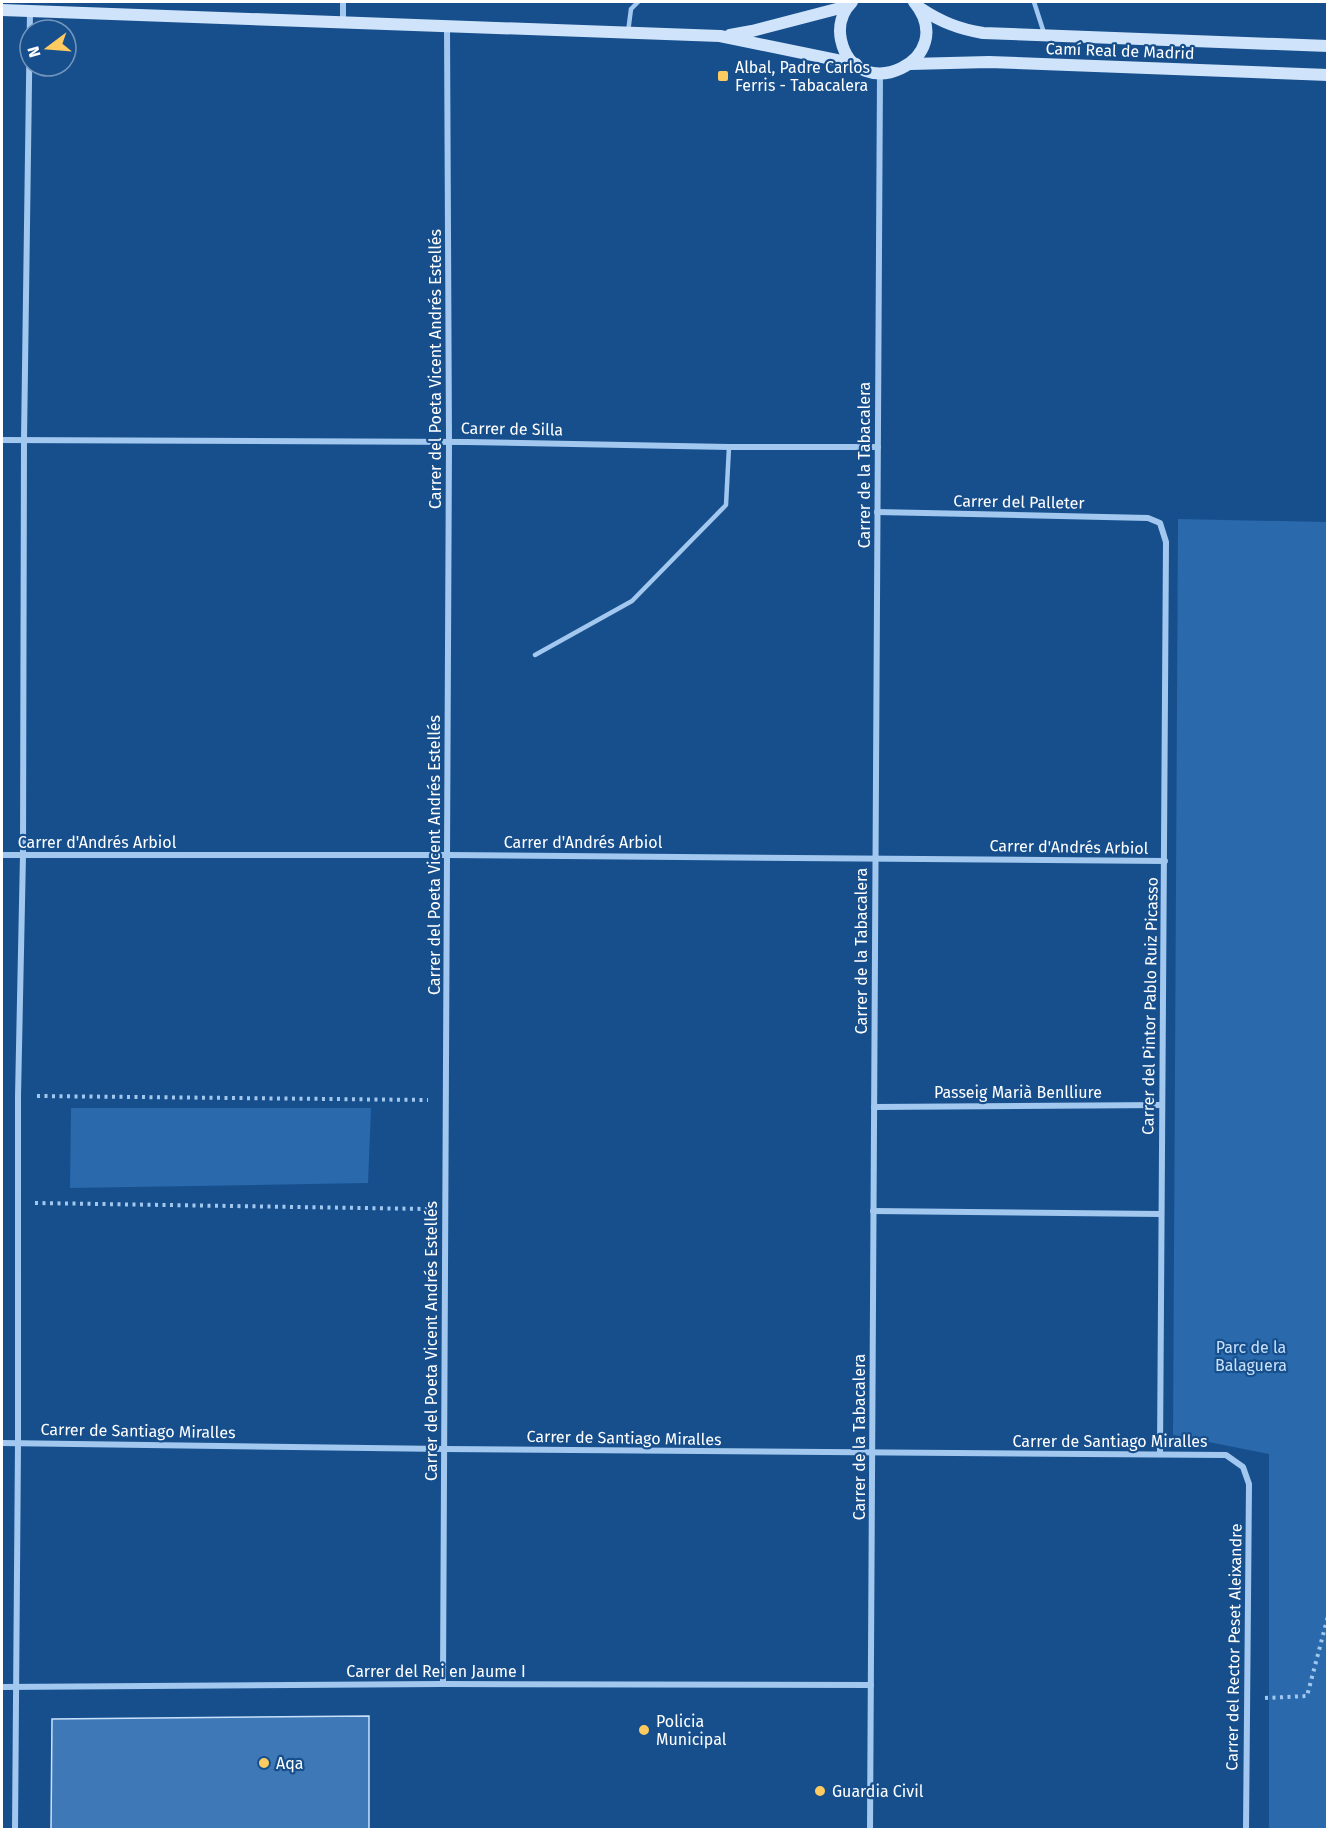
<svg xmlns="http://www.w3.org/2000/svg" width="1329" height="1831" font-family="'Fira Sans',sans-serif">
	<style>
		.green { fill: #2969ac }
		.building { fill: #3f78b6; stroke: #c8e1fb; stroke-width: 1.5 }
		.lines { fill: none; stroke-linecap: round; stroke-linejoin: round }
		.path { stroke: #a2c8ef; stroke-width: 4; stroke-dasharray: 3 4.5; stroke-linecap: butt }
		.lane { stroke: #a2c8ef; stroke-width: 4.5 }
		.street { stroke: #a2c8ef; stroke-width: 6 }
		.secondary { stroke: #cfe4fb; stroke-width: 12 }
		.poi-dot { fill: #ffcb60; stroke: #174f8d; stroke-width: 2 }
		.labels { text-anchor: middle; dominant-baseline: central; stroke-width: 4.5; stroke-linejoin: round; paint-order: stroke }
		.street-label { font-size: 16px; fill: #fff; stroke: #174f8d }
		.poi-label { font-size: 16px; fill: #fff; stroke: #174f8d; text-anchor: start }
		.park-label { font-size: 16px; fill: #c8e1fb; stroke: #174f8d }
	</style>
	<rect width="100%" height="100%" fill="#174f8d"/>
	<!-- green -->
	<g class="green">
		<polygon points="1178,519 1327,522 1327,1829 1269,1829 1269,1454 1173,1435"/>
		<polygon points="71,1108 371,1108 368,1183 70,1188"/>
	</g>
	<!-- building -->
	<polygon class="building" points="369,1716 369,1830 51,1830 52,1719"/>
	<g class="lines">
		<!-- path -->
		<g class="path">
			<polyline points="37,1096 428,1100"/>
			<polyline points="35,1203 427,1209"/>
			<polyline points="1265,1698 1307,1696 1328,1616"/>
		</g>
		<!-- lane -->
		<g class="lane">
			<polyline points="1034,2 1044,33"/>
			<polyline points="628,32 631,9 638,2"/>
			<polyline points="535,655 632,601 726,505 729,447"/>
		</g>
		<!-- street -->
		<g class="street">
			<polyline points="343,21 343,2"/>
			<polyline points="2,440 467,442 729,447 878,447"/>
			<polyline points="877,512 1148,518 1160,523 1166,542 1160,1454"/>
			<polyline points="2,855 448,855 1165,861"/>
			<polyline points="874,1107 1162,1105"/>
			<polyline points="873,1211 1161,1214"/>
			<polyline points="2,1443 444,1449 1226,1455 1243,1467 1249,1484 1246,1830"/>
			<polyline points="443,1684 449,442 447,26"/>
			<polyline points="2,1687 443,1684 871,1685"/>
			<polyline points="15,1830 18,1443 18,1096 23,855 24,440 30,11"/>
			<polyline points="870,1830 880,74"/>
		</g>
		<!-- secondary -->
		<g class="secondary">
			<path d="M852 2C842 12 838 26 841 40 856 108 962 60 914 2"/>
			<path d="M920 8C941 22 959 29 983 33L1328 46"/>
			<polyline points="2,10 720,36 856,64"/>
			<polyline points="730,35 752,31 848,6"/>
			<polyline points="910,64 989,62 1328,75"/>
		</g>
	</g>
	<!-- markers -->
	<g class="poi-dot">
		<rect x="717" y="70" width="12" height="12" rx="3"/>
		<circle cx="644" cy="1730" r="6"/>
		<circle cx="264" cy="1763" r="6"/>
		<circle cx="820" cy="1791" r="6"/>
	</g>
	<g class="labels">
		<!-- street labels -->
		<g class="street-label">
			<text transform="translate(1120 51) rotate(2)">Camí Real de Madrid</text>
			<text transform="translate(435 369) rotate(-90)">Carrer del Poeta Vicent Andrés Estellés</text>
			<text transform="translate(512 429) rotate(1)">Carrer de Silla</text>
			<text transform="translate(864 465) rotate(-90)">Carrer de la Tabacalera</text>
			<text transform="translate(1019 502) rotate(1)">Carrer del Palleter</text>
			<text x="97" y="842">Carrer d'Andrés Arbiol</text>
			<text x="583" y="842">Carrer d'Andrés Arbiol</text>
			<text transform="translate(1069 847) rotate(1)">Carrer d'Andrés Arbiol</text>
			<text transform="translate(434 855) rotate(-90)">Carrer del Poeta Vicent Andrés Estellés</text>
			<text transform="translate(861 951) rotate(-90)">Carrer de la Tabacalera</text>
			<text transform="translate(1150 1006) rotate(-89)">Carrer del Pintor Pablo Ruiz Picasso</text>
			<text x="1018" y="1092">Passeig Marià Benlliure</text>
			<text transform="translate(431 1341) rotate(-90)">Carrer del Poeta Vicent Andrés Estellés</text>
			<text transform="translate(138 1431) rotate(1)">Carrer de Santiago Miralles</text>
			<text transform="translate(859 1437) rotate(-90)">Carrer de la Tabacalera</text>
			<text transform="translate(624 1438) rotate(1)">Carrer de Santiago Miralles</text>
			<text x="1110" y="1441">Carrer de Santiago Miralles</text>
			<text transform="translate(1234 1647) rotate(-89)">Carrer del Rector Peset Aleixandre</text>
			<text x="436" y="1671">Carrer del Rei en Jaume I</text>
		</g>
		<!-- poi labels -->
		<g class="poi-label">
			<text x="735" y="67">Albal, Padre Carlos<tspan x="735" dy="18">Ferris - Tabacalera</tspan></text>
			<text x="656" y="1721">Policia<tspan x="656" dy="18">Municipal</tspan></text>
			<text x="276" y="1763">Aqa</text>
			<text x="832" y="1791">Guardia Civil</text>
		</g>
		<!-- park labels -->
		<g class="park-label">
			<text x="1251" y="1347">Parc de la<tspan x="1251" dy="18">Balaguera</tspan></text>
		</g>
	</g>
	<!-- border -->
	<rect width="1329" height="1831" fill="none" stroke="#ffffff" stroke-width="6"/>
	<!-- north arrow -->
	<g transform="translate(48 48) rotate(254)"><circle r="28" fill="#174f8d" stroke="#7495bb" stroke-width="1.5"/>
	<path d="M0-4.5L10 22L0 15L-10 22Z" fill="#ffcb60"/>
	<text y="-9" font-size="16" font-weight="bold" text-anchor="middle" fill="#ffffff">N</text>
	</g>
</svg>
